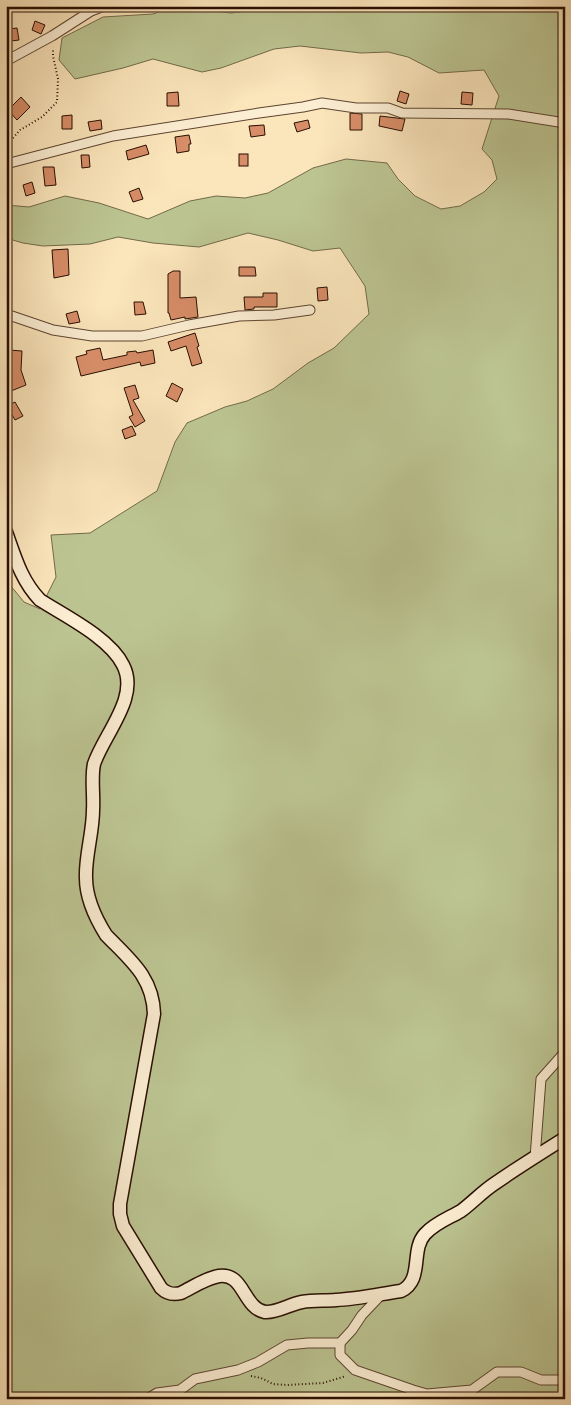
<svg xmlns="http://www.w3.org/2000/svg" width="571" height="1405" font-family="Cardo,serif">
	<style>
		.green { fill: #bcc592; stroke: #726a4a }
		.building { fill: #d78d68; stroke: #280e01 }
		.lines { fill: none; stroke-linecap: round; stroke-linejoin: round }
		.street-casing { stroke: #5d4430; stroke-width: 11 }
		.secondary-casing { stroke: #280e01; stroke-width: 15 }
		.path { stroke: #280e01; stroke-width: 2; stroke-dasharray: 1 2.5; stroke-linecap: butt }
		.street { stroke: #fceed3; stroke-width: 9 }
		.secondary { stroke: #fceed3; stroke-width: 12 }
	</style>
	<rect width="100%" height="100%" fill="#fbe5bb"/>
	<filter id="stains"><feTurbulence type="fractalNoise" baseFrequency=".004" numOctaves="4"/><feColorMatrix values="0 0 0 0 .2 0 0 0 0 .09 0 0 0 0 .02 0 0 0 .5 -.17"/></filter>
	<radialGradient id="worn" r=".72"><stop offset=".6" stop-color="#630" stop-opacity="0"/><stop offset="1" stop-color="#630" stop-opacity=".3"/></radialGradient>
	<!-- green -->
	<polygon class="green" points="175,6 194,6 207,10 231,13 262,9 271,6 565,6 565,1399 6,1399 6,580 24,602 40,609 56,577 51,535 90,533 157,491 175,442 187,423 225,407 247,401 273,389 308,363 334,348 369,314 365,286 340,248 313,251 278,240 248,233 199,247 153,243 118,237 90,244 43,246 23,243 6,238 6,205 29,207 65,196 99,203 148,219 190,201 216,196 245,198 268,193 313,168 346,159 387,163 398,179 415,196 441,209 460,206 484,192 497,179 492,160 482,149 499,96 484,70 439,73 408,57 388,52 361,53 300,46 274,49 221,68 202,72 153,59 123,68 75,79 59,60 62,38 103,17 153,14"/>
	<!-- building -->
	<g class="building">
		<polygon points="35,21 45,25 41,34 32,30"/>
		<polygon points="17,28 19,40 11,41 9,29"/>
		<polygon points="400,91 409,94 406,104 397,101"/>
		<polygon points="178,92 179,106 167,106 167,93"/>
		<polygon points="462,92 473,93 472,105 461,104"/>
		<polygon points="21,97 30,107 17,120 8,110"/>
		<polygon points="350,113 362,114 362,130 350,130"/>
		<polygon points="72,115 72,129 62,129 62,116"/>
		<polygon points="380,116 405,119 402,131 379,126"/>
		<polygon points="101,120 102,129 90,131 88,122"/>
		<polygon points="308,120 310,128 297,132 294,123"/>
		<polygon points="264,125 265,135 251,137 249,126"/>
		<polygon points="189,135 191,144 189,144 189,151 177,153 175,137"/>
		<polygon points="146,145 149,154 128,160 126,151"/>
		<rect x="239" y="154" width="9" height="12"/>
		<polygon points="81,155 89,155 90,167 82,168"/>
		<polygon points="43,167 54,167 56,185 45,186"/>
		<polygon points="32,182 35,193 26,196 23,185"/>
		<polygon points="139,188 143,199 133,202 129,192"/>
		<polygon points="68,249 69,275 54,278 52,250"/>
		<polygon points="239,267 255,267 256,276 239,276"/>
		<polygon points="173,271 180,271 180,298 196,297 198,317 185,319 185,317 171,320 169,313 168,313 168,274"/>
		<polygon points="327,287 328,300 318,301 317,288"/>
		<polygon points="263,293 277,293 277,307 254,307 254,309 245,310 244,297 263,297"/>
		<polygon points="134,302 143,302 146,314 135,315"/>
		<polygon points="77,311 80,322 69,324 66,314"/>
		<polygon points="195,333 199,346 197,347 202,363 192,366 186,346 171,351 168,342"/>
		<polygon points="100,348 103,360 127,355 127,352 136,351 137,353 153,350 155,363 141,366 140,362 81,376 76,357 87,354 86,351"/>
		<polygon points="9,350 22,351 21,370 26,385 6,393 6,373 8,372"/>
		<polygon points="172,383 183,389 177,402 166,396"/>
		<polygon points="135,385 139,398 133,400 145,421 135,427 129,417 133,415 124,388"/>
		<polygon points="15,402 23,416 15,420 7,406"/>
		<polygon points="132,426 136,435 125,439 122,430"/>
	</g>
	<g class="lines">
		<defs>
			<g id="street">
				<polyline points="6,61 52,36 91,11 104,6"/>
				<polyline points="6,164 113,136 259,113 303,107 322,103 356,108 388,108 402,113 508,114 565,123"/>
				<polyline points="6,314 53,330 92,336 142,336 189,325 239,316 274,315 310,310"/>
				<polyline points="535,1158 541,1079 565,1052"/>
				<polyline points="340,1343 352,1330 362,1315 382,1294"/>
				<polyline points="147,1399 157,1393 180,1390 195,1379 238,1370 258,1362 287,1345 308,1343 340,1343 340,1355 355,1370 413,1390 427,1394 472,1390 497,1372 521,1372 541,1380 565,1380"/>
			</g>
			<path id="secondary" d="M6 532C15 557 21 580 40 600 65 616 110 638 123 665 140 697 104 734 94 764 91 777 94 796 93 810 93 833 85 856 86 878 86 897 96 919 106 935 130 960 153 977 154 1014L120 1204V1214L123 1226 161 1288C167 1294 173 1295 181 1293 193 1287 206 1278 219 1276 244 1272 243 1308 265 1312 277 1313 290 1304 302 1302 313 1300 325 1301 336 1300 358 1299 380 1294 401 1291 424 1280 410 1250 425 1234 435 1223 449 1218 461 1211 472 1203 482 1192 494 1184 517 1168 541 1153 565 1138"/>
		</defs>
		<!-- street casing -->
		<use href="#street" class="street-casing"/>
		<!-- secondary casing -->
		<use href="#secondary" class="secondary-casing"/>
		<!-- path -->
		<g class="path">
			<polyline points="6,146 20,130 42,117 57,102 58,79 53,56 53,48"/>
			<polyline points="251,1376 261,1378 273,1384 287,1385 323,1383 346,1376"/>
		</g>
		<!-- street -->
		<use href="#street" class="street"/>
		<!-- secondary -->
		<use href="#secondary" class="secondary"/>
	</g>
	<!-- margin -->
	<rect width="571" height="1405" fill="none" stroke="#fbe5bb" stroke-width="25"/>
	<rect x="8" y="8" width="556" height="1390" fill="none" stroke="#280e01" stroke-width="2.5"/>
	<rect x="12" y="12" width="546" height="1380" fill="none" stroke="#280e01"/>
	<rect width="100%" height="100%" filter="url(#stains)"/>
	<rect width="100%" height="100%" fill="url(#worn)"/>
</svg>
